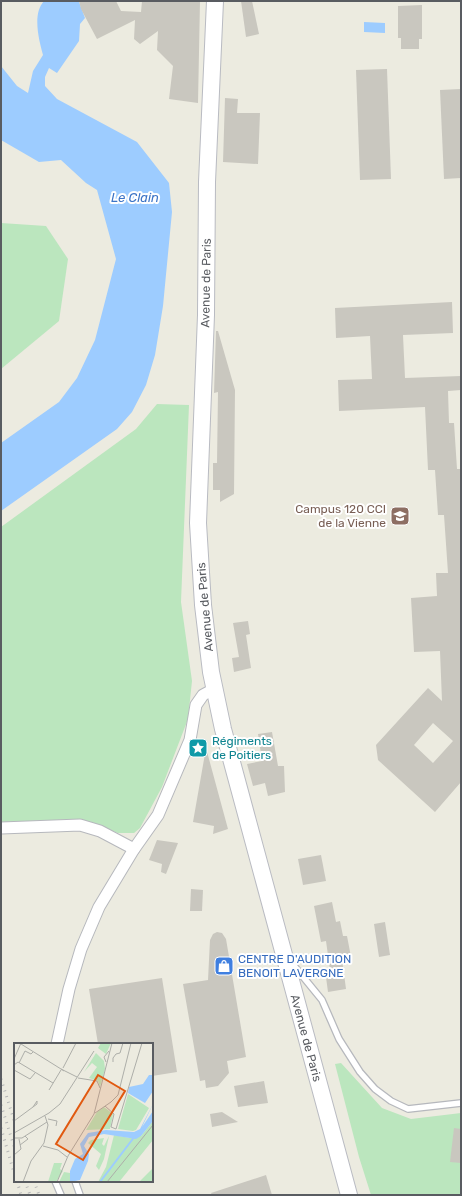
<svg xmlns="http://www.w3.org/2000/svg" width="462" height="1196" font-family="Rubik,sans-serif">
	<style>
		.green { fill: #bbe6be }
		.water { fill: #9dccff }
		.building { fill: #c9c7bf; fill-rule: evenodd }
		.lines { fill: none; stroke-linecap: round; stroke-linejoin: round }
		.service-casing { stroke: #b6b8bd; stroke-width: 8 }
		.minor-casing { stroke: #b6b8bd; stroke-width: 13 }
		.secondary-casing { stroke: #b9bbc2; stroke-width: 18 }
		.service { stroke: #fff; stroke-width: 5.5 }
		.minor { stroke: #fff; stroke-width: 11 }
		.secondary { stroke: #fff; stroke-width: 16 }
		.rail { stroke: #b4b5b5; stroke-width: 3; stroke-dasharray: 1 5; stroke-linecap: butt }
		.labels { text-anchor: middle; dominant-baseline: central; stroke-width: 4; stroke-linejoin: round; paint-order: stroke }
		.street-label { font-size: 12px; fill: #595c61; stroke: #fff }
		.education-label { font-size: 12px; fill: #785e54; stroke: #fff; text-anchor: end }
		.culture-label { font-size: 12px; fill: #0d838f; stroke: #fff; text-anchor: start }
		.shop-label { font-size: 12px; fill: #366cbe; stroke: #fff; text-anchor: start }
		.water-label { font-size: 13px; font-style: italic; fill: #3c74c6; stroke: #fff }
		.inset-river { fill: none; stroke: #9dccff; stroke-width: 2 }
		.inset-road { fill: none; stroke: #adaea9; stroke-width: 1 }
		.view { fill: #e15910; fill-opacity: 0.15; stroke: #e15910; stroke-width: 2 }
		.inset-edge { fill: none; stroke: #595c61; stroke-width: 2 }
	</style>
	<rect width="100%" height="100%" fill="#ecebe0"/>
	<!-- green -->
	<g class="green">
		<polygon points="1,223 46,226 68,259 59,321 1,369"/>
		<polygon points="157,404 189,405 181,602 192,681 188,719 162,787 140,828 134,833 118,833 81,819 1,822 1,527 136,429"/>
		<polygon points="341,1063 382,1108 411,1119 461,1113 461,1195 371,1195 359,1157 335,1064"/>
	</g>
	<!-- water -->
	<g class="water">
		<path d="M44 1 79 2 85 18 80 24 79 41 57 73 49 68 45 77V86L57 99 137 142 169 183 172 212 163 306 155 355 146 385 132 412 117 429 1 511V443L59 402 77 378 95 340 116 259 97 190 86 183 61 160 39 162 1 140V66L17 86 28 93 33 71 43 55C39 40 32 14 44 1Z"/>
		<polygon points="364,22 385,23 385,33 364,32"/>
	</g>
	<!-- building -->
	<g class="building">
		<polygon points="79,1 116,1 121,11 141,12 142,1 200,1 198,103 169,99 173,66 157,50 158,31 140,44 134,39 135,20 97,39 81,9"/>
		<polygon points="241,1 252,1 259,34 246,37"/>
		<polygon points="422,5 422,39 419,39 419,49 401,49 401,38 398,38 398,6"/>
		<polygon points="387,69 391,179 360,180 356,70"/>
		<polygon points="461,89 461,178 444,179 440,90"/>
		<polygon points="225,98 238,99 237,113 260,113 258,164 223,162"/>
		<path d="M452 302 453 333 403 335 405 378 461 376V390L448 391 449 423H454L457 469H461V782L435 812 378 760 376 745 428 688 442 701 440 651 414 652 411 598 437 596 436 573H448L444 515H438L435 470H428L425 407 339 411 338 380 372 379 370 336 336 338 335 308ZM433 723 453 741 433 763 414 745Z"/>
		<polygon points="216,331 218,331 235,390 234,494 220,502 220,490 213,490 213,463 217,463 218,392 214,393"/>
		<polygon points="248,621 250,634 246,635 251,668 234,672 232,658 239,657 233,623"/>
		<polygon points="272,732 278,766 284,766 285,792 268,796 265,783 253,786 247,764 262,761 258,734"/>
		<polygon points="206,748 228,829 213,834 214,826 193,822"/>
		<polygon points="157,840 178,843 166,874 161,872 162,864 149,860"/>
		<polygon points="321,855 326,881 303,885 298,859"/>
		<polygon points="191,889 203,890 202,911 190,911"/>
		<polygon points="332,902 336,922 340,921 343,936 347,936 351,957 342,959 346,989 328,992 325,970 330,970 326,941 321,942 314,906"/>
		<polygon points="385,922 390,955 379,957 374,924"/>
		<polygon points="217,932 222,933 226,939 246,1057 227,1061 229,1073 218,1086 206,1088 205,1080 200,1081 183,984 208,980 210,940 213,934"/>
		<polygon points="162,978 177,1072 152,1076 152,1044 98,1044 89,989"/>
		<polygon points="264,1081 268,1103 238,1107 234,1086"/>
		<polygon points="222,1112 238,1122 212,1127 210,1114"/>
		<polygon points="454,1128 461,1129 461,1163 450,1162"/>
		<polygon points="266,1175 272,1195 212,1195 211,1193"/>
	</g>
	<g class="lines">
		<defs>
			<g id="service">
				<polyline points="291,962 322,1000 339,1039 360,1072 375,1089 391,1101 408,1109 461,1103"/>
				<polyline points="55,1181 61,1195"/>
				<polyline points="75,1181 80,1195"/>
			</g>
			<g id="minor">
				<polyline points="1,828 80,825 100,831 134,849"/>
				<polyline points="57,1044 69,989 81,949 99,907 134,849 158,815 190,740 196,705 203,695 214,689"/>
			</g>
			<polyline id="secondary" points="215,1 207,182 206,315 198,523 203,605 211,672 223,729 349,1195"/>
		</defs>
		<!-- service casing -->
		<use href="#service" class="service-casing"/>
		<!-- minor casing -->
		<use href="#minor" class="minor-casing"/>
		<!-- secondary casing -->
		<use href="#secondary" class="secondary-casing"/>
		<!-- service -->
		<use href="#service" class="service"/>
		<!-- minor -->
		<use href="#minor" class="minor"/>
		<!-- secondary -->
		<use href="#secondary" class="secondary"/>
		<!-- rail -->
		<g class="rail">
			<polyline points="1,1079 15,1123"/>
			<polyline points="1,1105 15,1149"/>
			<polyline points="1,1128 15,1176"/>
			<polyline points="17,1181 21,1195"/>
			<polyline points="25,1181 30,1195"/>
			<polyline points="34,1181 39,1195"/>
		</g>
	</g>
	<!-- icons -->
	<defs>
		<symbol id="university-square" viewBox="-11 -11 22 22"><rect x="-9" y="-9" width="18" height="18" rx="4" fill="#8d6e63" stroke="#fff"/><path d="M0-5L7-2L0 1L-7-2ZM-4 1L0 2.5L4 1V4Q0 6-4 4Z" fill="#fff"/></symbol>
		<symbol id="sight-square" viewBox="-11 -11 22 22"><rect x="-9" y="-9" width="18" height="18" rx="4" fill="#0f9aa8" stroke="#fff"/><path d="M0-6L1.8-2.2L6-1.7L2.9 1.2L3.7 5.4L0 3.3L-3.7 5.4L-2.9 1.2L-6-1.7L-1.8-2.2Z" fill="#fff"/></symbol>
		<symbol id="shop-square" viewBox="-11 -11 22 22"><rect x="-9" y="-9" width="18" height="18" rx="4" fill="#3f7fe0" stroke="#fff"/><path d="M-5-2.5h2.3a2.7 3.5 0 0 1 5.4 0H5L5.5 6h-11ZM-1.5-2.5h3a1.5 2.3 0 0 0-3 0Z" fill="#fff"/></symbol>
	</defs>
	<g fill-rule="evenodd">
		<use href="#university-square" x="389" y="505" width="22" height="22"/>
		<use href="#sight-square" x="187" y="737" width="22" height="22"/>
		<use href="#shop-square" x="213" y="955" width="22" height="22"/>
	</g>
	<g class="labels">
		<!-- street labels -->
		<g class="street-label">
			<text transform="translate(206 283) rotate(-89)">Avenue de Paris</text>
			<text transform="translate(205 607) rotate(-95)">Avenue de Paris</text>
			<text transform="translate(306 1038) rotate(75)">Avenue de Paris</text>
		</g>
		<!-- education labels -->
		<g class="education-label">
			<text x="386" y="509">Campus 120 CCI<tspan x="386" dy="14">de la Vienne</tspan></text>
		</g>
		<!-- culture labels -->
		<g class="culture-label">
			<text x="212" y="741">Régiments<tspan x="212" dy="14">de Poitiers</tspan></text>
		</g>
		<!-- shop labels -->
		<g class="shop-label">
			<text x="238" y="959">CENTRE D'AUDITION<tspan x="238" dy="14">BENOIT LAVERGNE</tspan></text>
		</g>
		<!-- water labels -->
		<g class="water-label">
			<text x="135" y="197">Le Clain</text>
		</g>
	</g>
	<!-- overview -->
	<g transform="translate(14 1043)">
		<rect width="139" height="139" fill="#ecebe0"/>
		<path d="M87 0H97L92 11 84 5ZM82 10 90 18 91 26 86 44 84 38 75 35 83 24 78 20 70 29ZM114 51 135 65 122 87 119 88 104 86ZM90 64 99 71 96 86 72 87 83 69ZM139 78V97L105 139H84L92 124 100 92 116 95 127 93ZM95 93 90 116 85 127 82 123 87 111 74 100 77 97 90 95 88 101 90 103ZM40 120H48L46 126 49 128 42 139H34ZM139 125 138 139H125ZM50 129 56 130V139H45Z" fill="#bbe6be"/>
		<path d="M135 32H139V48L131 60 114 50 115 44 129 41ZM139 61 128 84 139 68V78L127 93 122 96 90 91 75 94 70 103 75 111 74 118 66 137 56 139V128L61 116 69 111 66 101 74 90 92 87 120 89 126 86Z" fill="#9dccff"/>
		<path class="inset-river" d="M86 139 121 93"/>
		<path class="inset-road" d="M7 1 47 26M0 16 7 0M92 19 90 14 95 8M99 19V15L102 11 106 10 109 0M5 20 11 8 17 11 19 9M0 22 4 19 39 40M49 25 62 0M0 27 16 36 21 30M50 28 47 26 63 34M64 35 83 38 86 45M35 47 47 27M91 63 100 71 97 84 102 86 128 0M81 70 97 59 104 52 117 0M34 76 43 78 42 83M0 78 19 64 23 61V58L19 64M0 90 35 70 46 61 80 8M0 95H8L33 79M6 102 14 96 11 93M29 103 44 107 53 114M0 112 7 106 5 96M9 139 17 118 30 100 34 82 31 73M43 139 54 113 80 71 98 0M93 139 139 82"/>
		<path class="view" d="M84 32 111 48 69 117 42 101Z"/>
		<rect width="139" height="139" class="inset-edge"/>
	</g>
	<!-- border -->
	<rect width="462" height="1196" fill="none" stroke="#595c61" stroke-width="4"/>
</svg>
